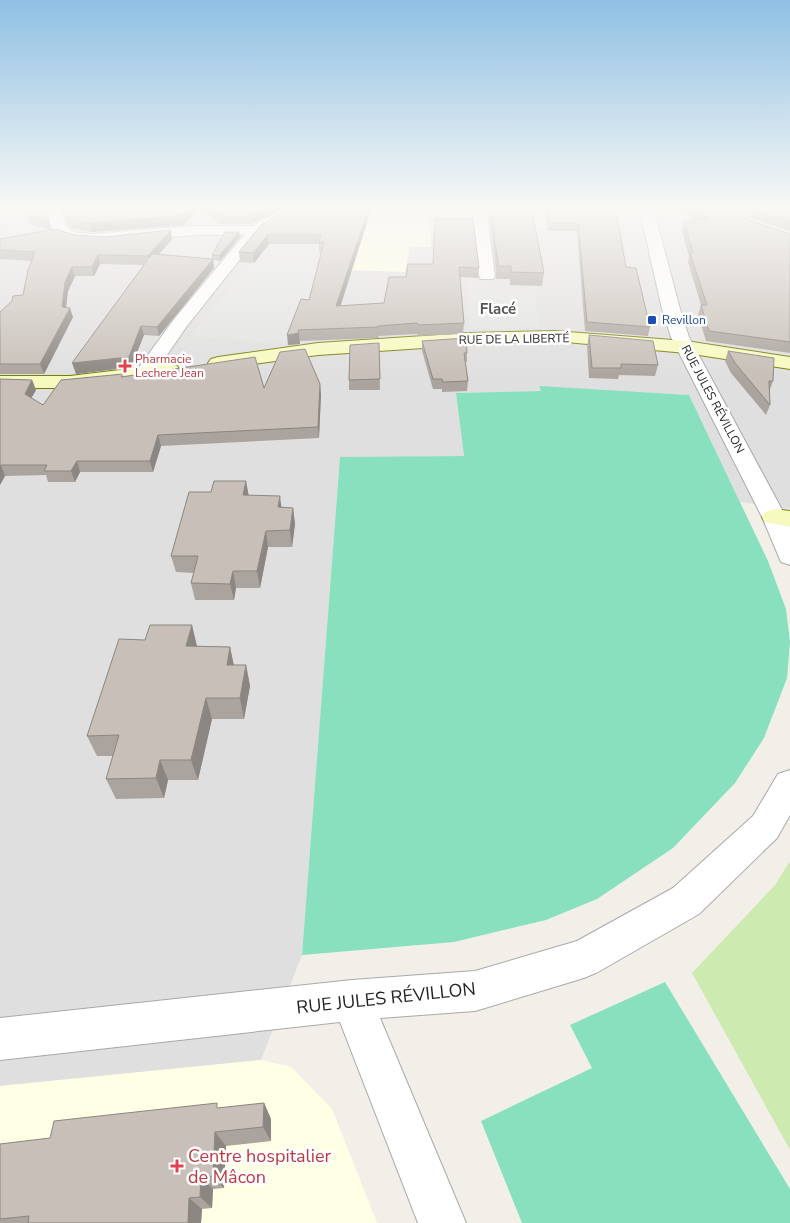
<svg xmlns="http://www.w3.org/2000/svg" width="790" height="1223" font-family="'Nunito Sans',sans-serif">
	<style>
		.residential { fill: #e0dfdf }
		.education { fill: #ffffe5 }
		.grass { fill: #cdebb0 }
		.pitch { fill: #88e0be }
		.parking { fill: #e2e2e2 }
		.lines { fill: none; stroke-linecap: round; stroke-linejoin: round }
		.stream { fill: #aad3df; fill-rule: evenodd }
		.street-casing { stroke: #a9a9a9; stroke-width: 2 }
		.secondary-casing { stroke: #707d05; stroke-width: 2 }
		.street { fill: #fff; fill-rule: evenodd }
		.secondary { fill: #f7fabf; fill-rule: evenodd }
		.wall { fill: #aba49e }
		.shaded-wall { fill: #8b8681 }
		.building { fill: #c7bfb8; stroke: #8b8681 }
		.transit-dot { fill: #1a4fb4; stroke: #fff; stroke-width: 2 }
		.health-dot { fill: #e0444e; stroke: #fff; stroke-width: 2 }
		.labels { text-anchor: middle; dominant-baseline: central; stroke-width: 5; stroke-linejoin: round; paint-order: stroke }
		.far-transit-label { font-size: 12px; fill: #164399; stroke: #fff; text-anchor: start }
		.far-street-label { font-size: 12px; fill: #222; stroke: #fff }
		.far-health-label { font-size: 12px; fill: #be3a42; stroke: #fff; text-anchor: start }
		.far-quarter-label { font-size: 15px; font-weight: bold; fill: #555; stroke: #fff }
		.near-street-label { font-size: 18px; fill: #222; stroke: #fff }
		.near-health-label { font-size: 18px; fill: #be3a42; stroke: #fff; text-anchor: start }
	</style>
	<rect width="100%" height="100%" fill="#f2efe9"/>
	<!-- residential -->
	<polygon class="residential" points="0,207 790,207 790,509 740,502 689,395 539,387 541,391 456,393 464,456 340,458 302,955 261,1060 0,1086"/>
	<!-- education -->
	<g class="education">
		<polygon points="351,207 419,207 430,224 431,247 410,247 405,272 348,270 324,252 319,252 324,244 301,244 303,236"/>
		<polygon points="261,1060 291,1067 332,1109 377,1223 0,1223 0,1086"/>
	</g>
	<!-- grass -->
	<polygon class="grass" points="790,861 790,1150 692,973 775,885"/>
	<!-- pitch -->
	<g class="pitch">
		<polygon points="539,386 689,395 768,561 786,609 790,642 787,678 764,738 735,783 673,848 597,899 546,920 454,942 302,955 340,457 464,456 456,393 541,391"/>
		<polygon points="665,982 790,1189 790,1223 522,1223 481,1121 592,1068 570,1025"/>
	</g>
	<!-- parking -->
	<g class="parking">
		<polygon points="251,264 327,268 284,344 190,336"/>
		<polygon points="469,279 488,279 489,290 536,291 538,327 468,329"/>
	</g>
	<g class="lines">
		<!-- stream -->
		<polygon class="stream" points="2,224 6,225 0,227 0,225"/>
		<defs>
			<g id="street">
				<path d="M49 207H63L61 210 65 224 70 230 79 233 92 234 192 226H253L286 207H303L261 233 187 326 151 378 144 380 137 378 134 374 175 318 244 235C223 235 203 234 182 236 147 238 97 252 63 238 52 234 48 219 47 209Z"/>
				<polygon points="472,207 486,207 495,276 493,279 481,279 479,276"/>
				<polygon points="639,207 653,207 680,309 689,337 786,517 790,526 790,565 781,562 762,517 671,337 662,309"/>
				<polygon points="790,770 790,815 777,838 699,914 598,972 584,978 475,1011 380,1018 466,1223 418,1223 340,1022 0,1060 0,1018 352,980 475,971 577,941 673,888 753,816 778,774"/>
			</g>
			<g id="secondary">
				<polygon points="555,331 686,341 790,357 790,369 686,353 555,341 469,345 318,355 218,369 211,367 208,363 211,359 218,357 318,343 469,333"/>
				<polygon points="170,364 177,366 180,370 177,374 70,388 0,388 0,376 70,376"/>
				<polygon points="774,509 790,511 790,527 765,522 762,517 765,512"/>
			</g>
		</defs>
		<!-- street casing -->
		<use href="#street" class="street-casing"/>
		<!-- secondary casing -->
		<use href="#secondary" class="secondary-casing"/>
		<!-- street -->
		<use href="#street" class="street"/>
		<!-- secondary -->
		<use href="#secondary" class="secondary"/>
	</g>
	<!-- wall -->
	<g class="wall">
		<polygon points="25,207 48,207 45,209 52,230 74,235 104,237 172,239 159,254 212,259 212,255 239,232 240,237 220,261 213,260 214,268 159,336 144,335 131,367 76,374 144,265 100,264 94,276 75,276 68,291 66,307 73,317 44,374 0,374 0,312 23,295 32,261 0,259 0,239 50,230 30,224"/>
		<polygon points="62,207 283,207 252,224 220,224 198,208 184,225 92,232 71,228 67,223"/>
		<polygon points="291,207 372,207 340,306 384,303 406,277 408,264 479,268 478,278 460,277 464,323 463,334 418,336 417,334 378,336 379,338 300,341 300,344 288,345 309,300 322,252 319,252 319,244 269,244 254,263 240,262 239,252"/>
		<polygon points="490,207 508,207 544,273 542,286 510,285 510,279 496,279 496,271 490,220"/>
		<polygon points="547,207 614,207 626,267 650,327 648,336 585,331 577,231 547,231"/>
		<polygon points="675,207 725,207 750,221 790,234 790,353 706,341 698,315 701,305 688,262 689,257 682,231 684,221 695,220"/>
		<polygon points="731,207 790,207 790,231 759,221"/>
		<polygon points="589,335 658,365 655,376 619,375 618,379 589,378 587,346"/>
		<polygon points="422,341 467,353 467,362 465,362 468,381 467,391 442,392 442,389 433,389 422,351"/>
		<polygon points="379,343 380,390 349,390 349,380"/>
		<polygon points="728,351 773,381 769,392 770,405 766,415 731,373 725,361"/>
		<polygon points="123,377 264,388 321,394 319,438 161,446 153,472 80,472 75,482 48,482 46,475 5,476 0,485 0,379 32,380 36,390 31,398 43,405"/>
		<polygon points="246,481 248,495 282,507 293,508 295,524 292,547 268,547 260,588 236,588 234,600 195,600 191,583 194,573 176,572 171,556 211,492"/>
		<polygon points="145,640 197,646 230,647 234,665 246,665 250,686 244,719 212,719 198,780 168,780 164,798 116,799 106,779 113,756 97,756 87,736"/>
		<polygon points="264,1103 271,1119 271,1141 226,1146 224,1188 213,1189 212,1208 202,1209 201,1223 0,1223 0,1144 50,1138 220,1108"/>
	</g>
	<!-- shaded-wall -->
	<g class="shaded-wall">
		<polygon points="190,207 198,207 198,208 184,225 92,232 89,223"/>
		<polygon points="266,207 283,207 252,224 251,215"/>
		<polygon points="369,207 372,207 337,317 336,306"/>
		<polygon points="171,230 172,239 150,265 148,256"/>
		<polygon points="239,232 240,237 220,261 219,256"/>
		<polygon points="268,234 269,244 254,263 253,253"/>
		<polygon points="98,255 100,264 94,276 92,267"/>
		<polygon points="213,259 214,268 159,336 157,327"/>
		<polygon points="72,267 75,276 68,291 65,316 62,307 65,282"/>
		<polygon points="70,308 73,317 44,374 40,364"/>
		<polygon points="141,326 144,335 131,367 76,374 72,363"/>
		<polygon points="299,333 300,344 288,345 287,335"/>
		<polygon points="32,380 36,390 28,404 25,394"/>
		<polygon points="320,384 321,394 319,438 318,427"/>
		<polygon points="158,435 161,446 153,472 150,461"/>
		<polygon points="77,461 80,472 75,482 71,471"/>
		<polygon points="1,465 5,476 0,485 0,466"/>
		<polygon points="246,481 249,497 243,495"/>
		<polygon points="280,496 282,512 278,507"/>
		<polygon points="293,508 295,524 292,547 290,530"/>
		<polygon points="266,531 268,547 260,588 257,571"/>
		<polygon points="233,571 236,588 234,600 230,584"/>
		<polygon points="192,625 197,646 192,667 186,646"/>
		<polygon points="230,647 234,667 227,665"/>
		<polygon points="246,665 250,686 244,719 240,698"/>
		<polygon points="206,698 212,719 198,780 191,760"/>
		<polygon points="160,760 168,780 164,798 156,778"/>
		<polygon points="264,1103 271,1119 271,1141 263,1127"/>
		<polygon points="215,1132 226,1146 224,1188 213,1176"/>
		<polygon points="201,1177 213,1189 212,1208 200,1197"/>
		<polygon points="189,1198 202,1209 201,1223 188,1223"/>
	</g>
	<!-- building -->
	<g class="building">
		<polygon points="25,207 44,207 49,221 27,215"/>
		<polygon points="62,207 190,207 182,215 89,223 68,219 64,214"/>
		<polygon points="207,207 266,207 251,215 219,215"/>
		<polygon points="291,207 369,207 336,306 384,303 389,277 406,277 408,264 433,264 435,219 473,219 479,268 459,267 464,323 418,325 417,323 378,326 378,327 298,330 299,333 287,335 301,299 309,300 324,242 319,242 321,235 268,234 253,253 239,252 261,225"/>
		<polygon points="490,207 508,207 509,209 532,210 544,273 511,272 511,266 497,266 498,263"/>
		<polygon points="548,207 614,207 618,222 626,267 636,268 650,327 587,322 578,223 548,223"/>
		<polygon points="690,207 725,207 750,221 790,234 790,342 709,331 701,305 707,305 690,253 693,253 684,221 709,218"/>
		<polygon points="751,207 790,207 790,221 762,212"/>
		<polygon points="56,229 74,235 104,237 171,230 148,256 98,255 92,267 72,267 65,282 62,307 70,308 40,364 0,364 0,312 12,301 13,296 23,295 28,270 35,252 0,250 0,239"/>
		<polygon points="225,232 239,232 219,256 212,255"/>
		<polygon points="152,254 213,259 157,327 141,326 129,357 72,363"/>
		<polygon points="589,335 653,341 658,365 621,364 621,368 592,368"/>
		<polygon points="466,338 467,353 464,353 468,381 443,382 442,379 433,379 422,341"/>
		<polygon points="379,343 380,379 349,380 350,345"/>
		<polygon points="305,349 320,384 318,427 158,435 150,461 77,461 71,471 44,471 47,465 1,465 0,466 0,379 32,380 25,394 43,405 61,380 123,374 121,377 255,357 264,388 280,352"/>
		<polygon points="728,351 774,358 773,381 769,381 770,405 735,363"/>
		<polygon points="214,481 246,481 243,495 280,496 278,507 293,508 290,530 266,531 257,571 233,571 230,584 191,583 198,556 171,556 189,492 211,492"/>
		<polygon points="150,625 192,625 186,646 230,647 227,665 246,665 240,698 206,698 191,760 160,760 156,778 106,779 119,735 87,736 119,639 145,640"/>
		<polygon points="217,1103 217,1108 264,1103 263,1127 215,1132 213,1176 201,1177 200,1197 189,1198 188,1223 28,1223 29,1216 0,1219 0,1144 50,1138 54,1121"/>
	</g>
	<!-- sky -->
	<linearGradient id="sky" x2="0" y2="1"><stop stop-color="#8fc0e4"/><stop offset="0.55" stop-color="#f9f8f5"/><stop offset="1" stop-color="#f9f8f5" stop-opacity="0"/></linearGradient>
	<rect width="790" height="378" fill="url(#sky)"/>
	<!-- markers -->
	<rect class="transit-dot" x="647" y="315" width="10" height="10" rx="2.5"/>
	<g class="health-dot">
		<path d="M122.5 358.5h5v5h5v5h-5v5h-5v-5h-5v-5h5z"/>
		<path d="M174.5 1158.5h5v5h5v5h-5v5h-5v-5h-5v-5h5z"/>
	</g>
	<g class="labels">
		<!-- far-transit labels -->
		<g class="far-transit-label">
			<text x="662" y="320">Revillon</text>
		</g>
		<!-- far-street labels -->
		<g class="far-street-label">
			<text transform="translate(514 339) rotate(-1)">RUE DE LA LIBERTÉ</text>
			<text transform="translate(713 399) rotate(62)">RUE JULES RÉVILLON</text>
		</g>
		<!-- far-health labels -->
		<g class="far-health-label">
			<text x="135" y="359">Pharmacie<tspan x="135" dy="14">Lechere Jean</tspan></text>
		</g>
		<!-- far-quarter labels -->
		<g class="far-quarter-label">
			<text x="498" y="309">Flacé</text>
		</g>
		<!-- near-street labels -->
		<g class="near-street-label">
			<text transform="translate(386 998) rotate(-6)">RUE JULES RÉVILLON</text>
		</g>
		<!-- near-health labels -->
		<g class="near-health-label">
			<text x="188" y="1156">Centre hospitalier<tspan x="188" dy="21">de Mâcon</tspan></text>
		</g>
	</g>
</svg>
